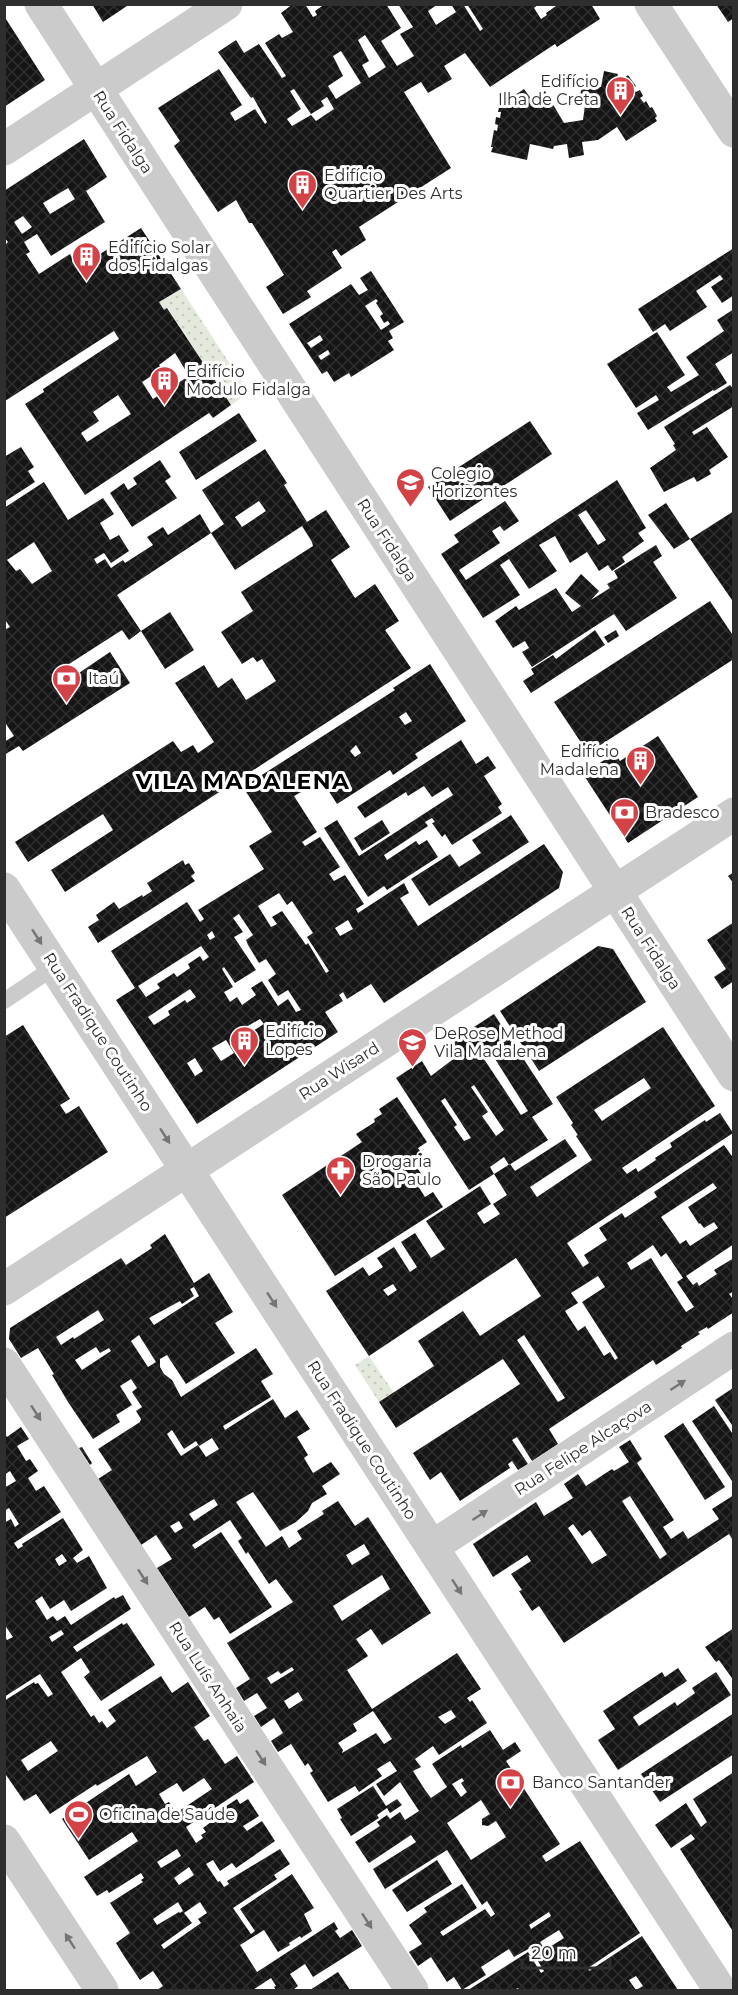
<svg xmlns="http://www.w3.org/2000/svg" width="738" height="1995" font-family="Montserrat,sans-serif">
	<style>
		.garden { fill: url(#garden-dots) }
		.building { fill: url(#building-cross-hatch); fill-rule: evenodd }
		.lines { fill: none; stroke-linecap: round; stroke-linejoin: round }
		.lane { stroke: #cbcbcb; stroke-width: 16 }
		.street { stroke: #cbcbcb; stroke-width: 33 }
		.oneway { fill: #757575 }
		.labels { text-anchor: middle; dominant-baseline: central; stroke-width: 6; stroke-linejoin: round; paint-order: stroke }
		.poi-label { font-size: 16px; fill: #2e2e2e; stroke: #fff; text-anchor: start }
		.street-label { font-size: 16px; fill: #2e2e2e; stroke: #fff }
		.district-label { font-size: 22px; font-weight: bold; letter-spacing: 1.5px; fill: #000; stroke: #fff }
	</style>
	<defs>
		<pattern id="garden-dots" width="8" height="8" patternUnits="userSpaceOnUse" patternTransform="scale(1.5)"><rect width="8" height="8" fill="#e3eadd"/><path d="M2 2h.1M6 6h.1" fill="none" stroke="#c3c9be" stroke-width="1.8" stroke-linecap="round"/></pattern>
		<pattern id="building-cross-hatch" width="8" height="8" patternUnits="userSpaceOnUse" patternTransform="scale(1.5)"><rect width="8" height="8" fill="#151515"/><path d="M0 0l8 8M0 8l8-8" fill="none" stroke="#2f2f2f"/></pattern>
	</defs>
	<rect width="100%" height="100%" fill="#fff"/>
	<!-- garden -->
	<g class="garden">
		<polygon points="181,289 249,393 231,405 168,308 164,310 159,302"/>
		<polygon points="369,1356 394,1393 379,1402 355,1365"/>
	</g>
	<!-- building -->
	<g class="building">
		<polygon points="92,4 130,4 103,22"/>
		<path d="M293 4H305L313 17 317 15 315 11 325 4H386L401 28 381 41 397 66 414 56 400 34 413 27 398 4H438L428 11 436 25 456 12 451 4H463L480 31 483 29 467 4H539L534 8 541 19 547 15 546 13 559 4H591L600 19 557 47 555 44 490 87 465 53 444 66 452 79 428 93 421 82 404 92 451 168 359 227 366 240 341 256 336 249 332 252 342 268 307 291 311 297 283 314 266 287 284 275 269 250 252 223H249L236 200 218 212 174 146 180 141 158 108 219 69 242 105 230 113 235 121 255 109 265 124 267 122 253 97 251 98 218 52 236 40 244 53 259 44 282 78 286 76 265 43 279 34 282 38 293 32 281 13ZM365 35 386 67 369 78 362 65 369 61 358 40ZM341 51 361 83 336 99 328 86 343 76 333 56ZM294 89 311 114 324 106 321 101 327 97 334 109 316 121 311 115 292 126 287 119 301 109 290 91Z"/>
		<polygon points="716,4 734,4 734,18 728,22"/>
		<polygon points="4,16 45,80 4,107"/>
		<polygon points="604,71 618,74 617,77 623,79 628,75 636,86 633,88 636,92 640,90 643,96 640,98 644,103 646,101 650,108 652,107 657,116 655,118 657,121 626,141 617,127 598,140 582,142 584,155 569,158 567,144 554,146 553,149 530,144 527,160 491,152 493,147 491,147 494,130 497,131 498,125 495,124 496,117 500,118 501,112 498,112 501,98 509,99 524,89 532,100 545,91 564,123 583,120 585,105 578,103 583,83 586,84 587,81 600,83 599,87 601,87"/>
		<path d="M84 139 107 177 86 191 105 222 51 256 37 234 24 242 30 252 26 254 39 274 70 254 78 268 141 228 181 289 159 302 164 310 167 308 231 405 213 418 209 413 85 495 25 404 44 392 43 389 119 339 114 331 5 401V245L8 242 4 237V191ZM68 188 75 199 50 214 43 203ZM23 216 32 227 22 234 14 222ZM175 353 189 376 153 399 142 382 162 369 159 365ZM118 395 131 414 87 442 81 433 99 421 93 412Z"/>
		<polygon points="734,248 734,295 722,303 711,287 723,279 720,275 696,291 707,307 670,331 665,324 653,332 638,309"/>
		<path d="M371 271 404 322 389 331 393 338 388 341 394 350 351 377 349 373 334 382 327 371 322 374 289 324 351 284 359 295 368 290 360 278ZM376 299 378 301 376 303 383 314 380 316 384 323 388 321 390 324 381 330 365 306ZM320 335 323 340 311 348 307 343ZM328 350 330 354 321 360 318 356Z"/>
		<polygon points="734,309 734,352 715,364 727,383 714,391 713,390 648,430 637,413 659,400 656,395 636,408 607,364 657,332 685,375 667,387 671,392 699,375 686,357 724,331 717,320"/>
		<polygon points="730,385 734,390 734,406 692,432 694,435 707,427 728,457 709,470 711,474 697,482 694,477 664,492 650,468 676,450 673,445 675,444 664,427"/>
		<polygon points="239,413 257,441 196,480 179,452"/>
		<polygon points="530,421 552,454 450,521 428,487"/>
		<polygon points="21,447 34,467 28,471 35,482 4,502 4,457"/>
		<path d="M265 449 287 483 284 485 307 522 326 510 350 547 331 560 355 598 375 584 399 621 385 630 411 668 65 892 51 870 113 830 103 814 28 862 15 842 173 741 181 752 193 745 198 753 214 742 175 683 204 665 218 688 232 678 246 700 276 681 262 659 257 662 253 657 242 664 221 632 253 611 241 592 313 546 312 542 302 526 235 570 211 533 224 524 202 490ZM259 501 266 511 242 527 235 517Z"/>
		<polygon points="160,460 171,477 165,481 177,498 132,527 110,493 124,483 128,490 137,484 133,478"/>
		<path d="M617 480 646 528 638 533 644 541 622 557 625 562 612 571 608 565 599 571 587 552 570 563 555 536 539 545 557 571 529 589 509 559 500 565 520 595 483 618 441 554 459 542 454 535 505 501 519 521 504 531 500 526 492 531 500 543 459 570 466 580ZM586 510 606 540 598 545 578 515Z"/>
		<path d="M44 482 68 520 103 498 114 514 100 523 110 540 119 535 129 551 111 563 104 553 94 559 97 564 105 559 111 568 123 560 125 563 153 545 147 537 163 527 168 535 200 514 211 533 117 595 141 631 129 640 122 630 69 664 76 675 110 652 130 683 23 751 19 746 4 755V742L14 736 4 721V630L10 627 4 618V508ZM34 542 52 571 32 584 20 569 16 571 7 560Z"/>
		<polygon points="666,503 690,539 674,549 648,515"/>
		<polygon points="734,511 734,603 690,539"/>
		<polygon points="656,545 662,556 653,562 677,598 626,631 614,614 532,667 522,652 529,648 525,641 513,648 495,621 516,606 519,610 556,588 572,612 581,606 565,593 581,574 599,591 591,600 610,588 607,584 618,578 614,571"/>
		<polygon points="710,601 734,637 734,659 588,753 554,702"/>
		<polygon points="170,612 194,650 165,669 141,631"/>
		<polygon points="595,630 605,645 531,693 523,681 534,674 531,669 553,655 556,659"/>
		<polygon points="616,630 619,636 608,643 604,637"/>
		<path d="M430 664 466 721 415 754 418 758 393 775 390 770 337 804 321 779 313 784 308 777 298 783 303 791 294 796 317 832 302 842 305 846 320 837 340 867 329 874 334 881 345 875 364 904 356 909 358 913 404 883 409 893 400 898 418 926 544 844 563 872 559 888 384 1003 371 984 347 999 343 992 339 995 343 1001 325 1012 338 1032 197 1124 116 1000 135 988 111 951 187 902 200 922 204 919 198 910 264 869 249 846 272 832 243 787 395 690 393 688ZM406 712 412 721 405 725 399 717ZM356 745 361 753 355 757 350 751ZM279 893 287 905 292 901 313 933 307 937 329 971 326 973 308 943 306 945 282 911 272 917 277 924 271 927 258 906ZM239 914 253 935 246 940 248 945 259 963 266 959 276 974 268 980 278 996 288 990 301 1010 296 1012 288 999 278 1006 262 981 251 988 256 995 242 1005 237 997 230 1002 224 992 233 987 222 969 224 967 235 983 256 970 234 937 243 932 233 918ZM348 920 353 929 340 936 335 928ZM212 931 215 937 210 940 207 935ZM201 946 209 957 203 961 200 956 188 964 190 968 177 977 174 973 157 984 160 988 146 997 138 986ZM190 989 196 997 187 1003 185 1000 168 1011 170 1015 154 1025 148 1017ZM260 1019 264 1024 248 1034 244 1028ZM226 1040 234 1053 221 1061 212 1048ZM195 1058 203 1071 195 1076 187 1063Z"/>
		<polygon points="658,736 698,797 628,843 583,774 615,753 620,761"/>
		<polygon points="461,740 476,764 488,756 496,768 484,776 502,804 498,807 502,813 452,845 445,834 442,837 432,823 435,822 432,818 425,822 428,826 384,855 387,860 416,841 419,845 427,840 438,857 387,890 384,886 368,897 324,828 337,820 359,856 453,795 448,787 432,797 424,786 408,796 406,792 365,818 357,807"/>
		<polygon points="511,815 529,842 429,906 411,879 450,854 459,867 481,853 472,840"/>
		<polygon points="382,820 390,833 362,851 354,838"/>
		<polygon points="183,860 185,865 189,863 195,873 191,876 195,881 98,943 88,927 99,920 96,915 114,902 119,909 142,895 143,897 152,891 147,883"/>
		<polygon points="734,872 734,884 728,876"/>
		<polygon points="734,922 734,981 722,989 714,977 726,969 707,940"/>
		<polygon points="598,946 613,949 646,1002 539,1071 500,1011"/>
		<path d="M494 1014 553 1104 532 1117 548 1140 509 1165 504 1157 490 1167 494 1174 510 1164 515 1171 565 1139 577 1156 530 1187 537 1197 592 1160 576 1136 578 1135 571 1125 573 1123 556 1097 663 1027 715 1106 622 1168 627 1174 636 1168 638 1172 656 1160 655 1158 672 1147 670 1143 705 1120 706 1122 720 1113 733 1133 567 1243 583 1267 589 1263 584 1255 607 1240 599 1228 622 1213 625 1218 657 1197 654 1192 724 1145 734 1159V1244L686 1276 693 1285 697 1282 699 1286 717 1274 714 1270 734 1258V1291L729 1294 734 1300V1312L708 1329 707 1327 698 1332 700 1334 681 1346 682 1348 656 1365 653 1360 549 1429 558 1444 532 1461 517 1437 512 1440 528 1464 518 1470 512 1461 508 1464 510 1468 460 1501 441 1472 430 1480 413 1453 520 1384 503 1359 396 1428 379 1402 434 1366 418 1341 463 1311 480 1336 541 1296 516 1258 369 1356 326 1291 363 1267 369 1276 383 1267 377 1258 394 1247 410 1272 417 1267 401 1242 415 1233 431 1258 445 1249 426 1221 480 1186 491 1204 477 1213 484 1224 500 1214 493 1204 507 1195 494 1174 469 1190 396 1078 422 1061 431 1076 456 1057 448 1044ZM490 1051 528 1111 521 1115 482 1056ZM644 1078 651 1088 602 1121 594 1110ZM474 1085 504 1130 496 1136 482 1116 488 1112 471 1087ZM445 1098 471 1138 464 1141 454 1127 457 1125 441 1101ZM713 1183 717 1188 688 1207 699 1224 700 1223 704 1228 714 1222 718 1228 690 1246 686 1240 680 1244 661 1217ZM653 1245 661 1257 666 1253 683 1278 677 1282 694 1307 686 1312 651 1258 631 1270 627 1263ZM598 1276 605 1287 582 1302 618 1358 615 1360 610 1352 604 1356 585 1326 578 1331 565 1311 578 1303 571 1293ZM393 1284 397 1290 388 1296 383 1290ZM524 1335 565 1398 558 1402 517 1340Z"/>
		<polygon points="23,1025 70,1099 60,1105 66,1114 79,1106 108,1152 4,1218 4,1037"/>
		<polygon points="397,1097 427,1142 418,1148 428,1163 418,1169 426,1181 418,1186 425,1197 433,1192 443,1207 335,1276 282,1195 362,1142 356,1134 375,1122 374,1119 382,1114 379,1109"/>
		<path d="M165 1234 194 1283 209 1273 233 1312 215 1323 235 1353 186 1384 167 1355 160 1359V1367L164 1374 172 1380 181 1397 256 1348 273 1374 261 1381 271 1397 223 1426 225 1430 273 1399 285 1418 297 1410 310 1429 297 1437 308 1455 304 1458 313 1473 331 1462 340 1474 322 1486 327 1494 312 1503 308 1511 296 1522 280 1531 253 1492 236 1502 266 1547 282 1536 289 1548 302 1539 297 1531 324 1514 322 1511 338 1501 355 1526 368 1517 431 1613 382 1645 371 1629 356 1639 368 1656 347 1670 372 1709 457 1653 481 1689 467 1698 470 1702 472 1700 487 1723 439 1755 433 1746 415 1759 421 1767 413 1771 425 1790 431 1798 447 1787 432 1764 461 1745 462 1748 490 1730 503 1750 515 1742 521 1751 506 1761 560 1844 542 1856 546 1862 580 1841 640 1933 588 1968 589 1971 642 1936 678 1990H519L518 1988 514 1990H468L528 1952 541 1973 544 1971 530 1948 514 1957 509 1949 481 1967 486 1975 462 1990 454 1977 447 1982 431 1957 418 1966 409 1952 422 1944 409 1925 427 1912 424 1908 462 1884 477 1908 440 1932 443 1936 485 1909 491 1917 495 1914 487 1901 482 1905 447 1850 385 1889 373 1869 416 1842 411 1835 369 1863 355 1842 380 1826 377 1822 387 1815 390 1819 400 1812 405 1820 419 1811 400 1782 384 1796 376 1784 397 1771 390 1761 377 1769 382 1776 359 1792 355 1786 328 1802 310 1773 313 1771 308 1763 305 1766 291 1744 278 1752 271 1741 283 1733 274 1718 261 1727 254 1716 267 1708 257 1693 244 1701 236 1688 250 1679 227 1643 293 1602 276 1579 269 1584 248 1552 246 1554 238 1541 242 1538 230 1520 192 1545 195 1549 221 1532 272 1607 230 1634 219 1617 214 1620 205 1607 189 1617 157 1568 172 1559 156 1535 141 1545 98 1479 112 1470 98 1449 140 1422 141 1419 136 1411 142 1407 132 1392 137 1388 131 1379 120 1386 132 1405 116 1415 120 1422 93 1439 68 1402 52 1375 54 1374 38 1348 21 1358 9 1339 10 1328 121 1258 126 1265 152 1248 150 1245ZM194 1287 199 1296 154 1325 149 1318 180 1301 182 1304 194 1296 190 1289ZM98 1310 104 1320 74 1339 73 1337 61 1345 56 1337ZM139 1335 156 1362 148 1367 131 1341ZM96 1347 100 1353 109 1348 111 1351 82 1370 75 1360ZM172 1430 184 1449 196 1441 199 1446 212 1438 219 1449 206 1457 198 1445 181 1456 167 1434ZM214 1499 218 1505 194 1521 189 1514ZM179 1521 183 1528 175 1533 170 1526ZM364 1544 370 1554 352 1565 346 1555ZM382 1575 390 1589 342 1621 333 1606ZM292 1667 294 1670 271 1684 267 1678 278 1671 281 1674ZM298 1692 303 1700 289 1709 284 1701ZM451 1710 456 1717 445 1724 438 1717ZM373 1711 392 1739 384 1744 376 1733 342 1753 343 1750 338 1743 357 1731 353 1724ZM462 1778 464 1781 461 1783 467 1792 461 1797 452 1784ZM481 1800 490 1814 482 1819V1825L488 1826 496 1821 506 1837 471 1860 447 1823ZM549 1912 551 1916 531 1929 529 1925ZM559 1930 564 1938 545 1950 540 1942ZM636 1976 643 1986 636 1990 629 1980Z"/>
		<polygon points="733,1388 734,1389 734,1428 715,1400"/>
		<polygon points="714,1406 734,1436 734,1484 692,1421"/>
		<polygon points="683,1423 725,1487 705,1500 664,1436"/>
		<path d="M21 1427 29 1439 17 1446 26 1461 30 1459 38 1471 28 1478 36 1491 44 1486 61 1512 14 1543 18 1549 23 1546 22 1544 63 1518 83 1550 73 1558 77 1563 89 1556 107 1588 71 1611 64 1600 50 1609 42 1596 35 1601 47 1620 53 1616 57 1621 65 1616 71 1625 114 1597 115 1599 123 1595 131 1609 73 1647 77 1652 122 1623 123 1625 127 1623 155 1665 101 1701 84 1677 90 1672 81 1658 61 1672 91 1717 94 1715 99 1723 102 1721 107 1728 116 1721 108 1710 161 1676 172 1693 188 1682 210 1716 194 1727 204 1741 208 1739 225 1764 237 1756 254 1782 186 1827 196 1843 203 1838 201 1835 206 1832 203 1828 211 1822 208 1818 237 1799 240 1804 248 1799 259 1816 243 1826 247 1831 262 1821 275 1841 236 1868 232 1863 220 1871 213 1860 206 1864 218 1882 220 1881 224 1887 229 1884 227 1881 280 1849 290 1864 274 1875 277 1879 233 1908 251 1934 255 1931 240 1909 292 1874 314 1908 304 1914 312 1931 301 1938 300 1936 289 1943 290 1945 278 1952 264 1930 240 1945 257 1972 334 1922 338 1929 335 1931 340 1938 352 1930 362 1946 313 1977 305 1964 290 1974 298 1986 293 1990H276L274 1987 276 1986 271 1978 253 1990H157L163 1986 153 1971 140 1980 124 1956 116 1943 130 1933 110 1903 143 1882 141 1880 144 1878 141 1873 109 1893 107 1890 97 1896 84 1877 138 1841 132 1832 89 1860 62 1819 129 1774 136 1786 157 1772 147 1756 97 1786 96 1784 50 1814 36 1794 24 1801 4 1772V1701L34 1682 35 1684 38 1683 48 1697 53 1694 40 1674 4 1697V1636L7 1640 13 1637 4 1624V1523L11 1519 15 1527 19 1524 9 1508 4 1511V1488L16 1481 10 1471 4 1475V1433L7 1437ZM62 1554 67 1561 59 1566 55 1559ZM61 1630 64 1634 52 1642 49 1637ZM51 1741 58 1751 28 1771 21 1760ZM204 1778 212 1789 176 1813 169 1802 165 1804 159 1794 177 1783 183 1792ZM177 1849 181 1856 161 1868 157 1862ZM189 1867 194 1875 179 1885 174 1878ZM178 1902 183 1911 180 1913 179 1912 157 1925 153 1919ZM200 1902 207 1913 198 1919 201 1923 164 1949 161 1945 192 1923 184 1913Z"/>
		<path d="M630 1440 642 1459 637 1463 674 1520 663 1527 671 1539 683 1531 688 1539 719 1519 712 1509 734 1495V1542L729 1534 564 1643 539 1606 532 1611 519 1591 522 1590 511 1574 531 1561 527 1555 493 1577 473 1544 536 1502 544 1516 573 1498 564 1484 578 1474 586 1486 612 1469 614 1471 629 1462 619 1447ZM630 1496 667 1554 660 1559 622 1501ZM573 1524 582 1536 590 1530 607 1555 592 1564 568 1528Z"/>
		<polygon points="82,1447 92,1463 90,1465 79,1448"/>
		<polygon points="734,1628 734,1681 719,1660 716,1662 705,1647"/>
		<polygon points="678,1668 687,1681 633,1717 639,1726 675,1702 677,1706 695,1693 692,1688 716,1672 731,1695 618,1770 598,1740 615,1729 603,1711 662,1672 665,1677"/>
		<polygon points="734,1713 734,1754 660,1802 641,1774"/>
		<polygon points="734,1772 734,1933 680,1849 695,1839 691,1834 671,1848 655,1825 686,1803 701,1827 707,1822 693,1799"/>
		<polygon points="373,1786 386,1806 397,1799 402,1805 390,1813 387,1808 377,1815 379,1818 351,1836 340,1819 342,1818 337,1809"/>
		<polygon points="437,1860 452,1884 407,1912 392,1890"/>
		<polygon points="338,1972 350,1990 310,1990"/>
	</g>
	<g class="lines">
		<!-- lane -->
		<polyline class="lane" points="4,1001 56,966"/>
		<!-- street -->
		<g class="street">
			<polyline points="41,4 734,1075"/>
			<polyline points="651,4 734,131"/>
			<polyline points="4,149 226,4"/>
			<polyline points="4,889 720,1990"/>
			<polyline points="4,1289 734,814"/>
			<polyline points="4,1364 412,1990"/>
			<polyline points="432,1547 734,1348"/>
			<polyline points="4,1841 102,1990"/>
		</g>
	</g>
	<!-- one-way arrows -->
	<defs><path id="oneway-solid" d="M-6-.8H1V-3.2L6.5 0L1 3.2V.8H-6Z" transform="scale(1.5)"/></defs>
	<g class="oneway">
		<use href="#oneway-solid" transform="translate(37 937) rotate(57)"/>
		<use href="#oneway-solid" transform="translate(165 1136) rotate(57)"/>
		<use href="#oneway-solid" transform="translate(272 1300) rotate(57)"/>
		<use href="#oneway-solid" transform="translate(678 1385) rotate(-33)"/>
		<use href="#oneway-solid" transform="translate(36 1413) rotate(57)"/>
		<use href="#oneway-solid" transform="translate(480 1515) rotate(-33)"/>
		<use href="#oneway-solid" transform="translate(143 1577) rotate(57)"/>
		<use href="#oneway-solid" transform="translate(457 1587) rotate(57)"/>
		<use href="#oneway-solid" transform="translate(261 1758) rotate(57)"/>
		<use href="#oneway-solid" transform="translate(367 1921) rotate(57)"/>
		<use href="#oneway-solid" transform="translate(70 1941) rotate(-123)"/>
	</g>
	<!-- icons -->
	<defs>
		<symbol id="building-pin" viewBox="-11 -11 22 30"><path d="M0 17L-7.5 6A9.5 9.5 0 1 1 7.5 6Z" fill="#d34247" stroke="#fff"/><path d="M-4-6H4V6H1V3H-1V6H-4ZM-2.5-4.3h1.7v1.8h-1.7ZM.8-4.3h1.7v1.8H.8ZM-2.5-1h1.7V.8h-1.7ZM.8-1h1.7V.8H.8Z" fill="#fff"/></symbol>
		<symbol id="school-pin" viewBox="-11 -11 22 30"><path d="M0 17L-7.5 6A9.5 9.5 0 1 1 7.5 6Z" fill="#d34247" stroke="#fff"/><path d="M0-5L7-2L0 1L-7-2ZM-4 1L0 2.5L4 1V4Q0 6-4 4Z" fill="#fff"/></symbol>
		<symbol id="bank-pin" viewBox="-11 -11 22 30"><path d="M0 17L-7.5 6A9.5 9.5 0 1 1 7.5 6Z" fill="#d34247" stroke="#fff"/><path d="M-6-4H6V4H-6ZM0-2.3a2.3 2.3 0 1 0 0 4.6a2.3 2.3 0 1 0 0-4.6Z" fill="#fff"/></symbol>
		<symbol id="university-pin" viewBox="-11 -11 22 30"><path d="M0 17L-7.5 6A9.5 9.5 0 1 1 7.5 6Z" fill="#d34247" stroke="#fff"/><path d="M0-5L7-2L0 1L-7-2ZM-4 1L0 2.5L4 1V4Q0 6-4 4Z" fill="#fff"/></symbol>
		<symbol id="pharmacy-pin" viewBox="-11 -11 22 30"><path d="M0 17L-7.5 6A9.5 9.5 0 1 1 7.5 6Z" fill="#d34247" stroke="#fff"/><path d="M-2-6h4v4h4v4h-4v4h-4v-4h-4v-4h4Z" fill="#fff"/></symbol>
		<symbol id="stadium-pin" viewBox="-11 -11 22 30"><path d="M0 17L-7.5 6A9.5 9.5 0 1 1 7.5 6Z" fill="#d34247" stroke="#fff"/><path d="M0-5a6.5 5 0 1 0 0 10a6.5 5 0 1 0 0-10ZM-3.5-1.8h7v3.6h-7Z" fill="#fff"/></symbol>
	</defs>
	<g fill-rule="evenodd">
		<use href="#building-pin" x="604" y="74" width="33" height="45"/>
		<use href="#building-pin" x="286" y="168" width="33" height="45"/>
		<use href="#building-pin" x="70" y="240" width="33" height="45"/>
		<use href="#building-pin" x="148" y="364" width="33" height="45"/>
		<use href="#school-pin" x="394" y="466" width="33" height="45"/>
		<use href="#bank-pin" x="50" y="662" width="33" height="45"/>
		<use href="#building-pin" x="624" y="744" width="33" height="45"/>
		<use href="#bank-pin" x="608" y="796" width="33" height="45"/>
		<use href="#building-pin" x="228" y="1024" width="33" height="45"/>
		<use href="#university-pin" x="396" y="1026" width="33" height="45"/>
		<use href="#pharmacy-pin" x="324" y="1154" width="33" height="45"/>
		<use href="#bank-pin" x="494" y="1766" width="33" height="45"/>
		<use href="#stadium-pin" x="62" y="1798" width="33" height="45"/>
	</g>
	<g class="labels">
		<!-- poi labels -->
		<g class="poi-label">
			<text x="599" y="81" text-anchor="end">Edifício<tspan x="599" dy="18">Ilha de Creta</tspan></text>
			<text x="324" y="175">Edifício<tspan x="324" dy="18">Quartier Des Arts</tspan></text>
			<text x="108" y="247">Edifício Solar<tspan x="108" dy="18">dos Fidalgas</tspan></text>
			<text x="186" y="371">Edifício<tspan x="186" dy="18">Modulo Fidalga</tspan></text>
			<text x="431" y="473">Colegio<tspan x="431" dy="18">Horizontes</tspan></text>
			<text x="88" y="678">Itaú</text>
			<text x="619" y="751" text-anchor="end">Edifício<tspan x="619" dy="18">Madalena</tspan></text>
			<text x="645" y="812">Bradesco</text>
			<text x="265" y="1031">Edifício<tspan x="265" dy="18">Lopes</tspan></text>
			<text x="434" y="1033">DeRose Method<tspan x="434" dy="18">Vila Madalena</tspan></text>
			<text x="362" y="1161">Drogaria<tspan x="362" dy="18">São Paulo</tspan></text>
			<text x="532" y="1782">Banco Santander</text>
			<text x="99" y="1814">Oficina de Saúde</text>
		</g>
		<!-- street labels -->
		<g class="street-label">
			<text transform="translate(123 132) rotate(57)">Rua Fidalga</text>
			<text transform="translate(387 540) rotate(57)">Rua Fidalga</text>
			<text transform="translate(651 948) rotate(57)">Rua Fidalga</text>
			<text transform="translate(98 1032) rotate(57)">Rua Fradique Coutinho</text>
			<text transform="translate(339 1071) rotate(-33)">Rua Wisard</text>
			<text transform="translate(362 1440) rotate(57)">Rua Fradique Coutinho</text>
			<text transform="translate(583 1448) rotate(-33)">Rua Felipe Alcaçova</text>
			<text transform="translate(208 1677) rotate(57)">Rua Luís Anhaia</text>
		</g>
		<!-- district labels -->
		<g class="district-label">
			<text x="243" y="781">VILA MADALENA</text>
		</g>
	</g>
	<!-- border -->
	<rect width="738" height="1995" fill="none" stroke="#2e2e2e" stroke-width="12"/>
	<!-- scale -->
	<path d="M522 1959v9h88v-9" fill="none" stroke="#2e2e2e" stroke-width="3"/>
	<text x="531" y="1959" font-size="18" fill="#2e2e2e" stroke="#ffffff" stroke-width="4.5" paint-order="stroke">20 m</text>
</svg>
